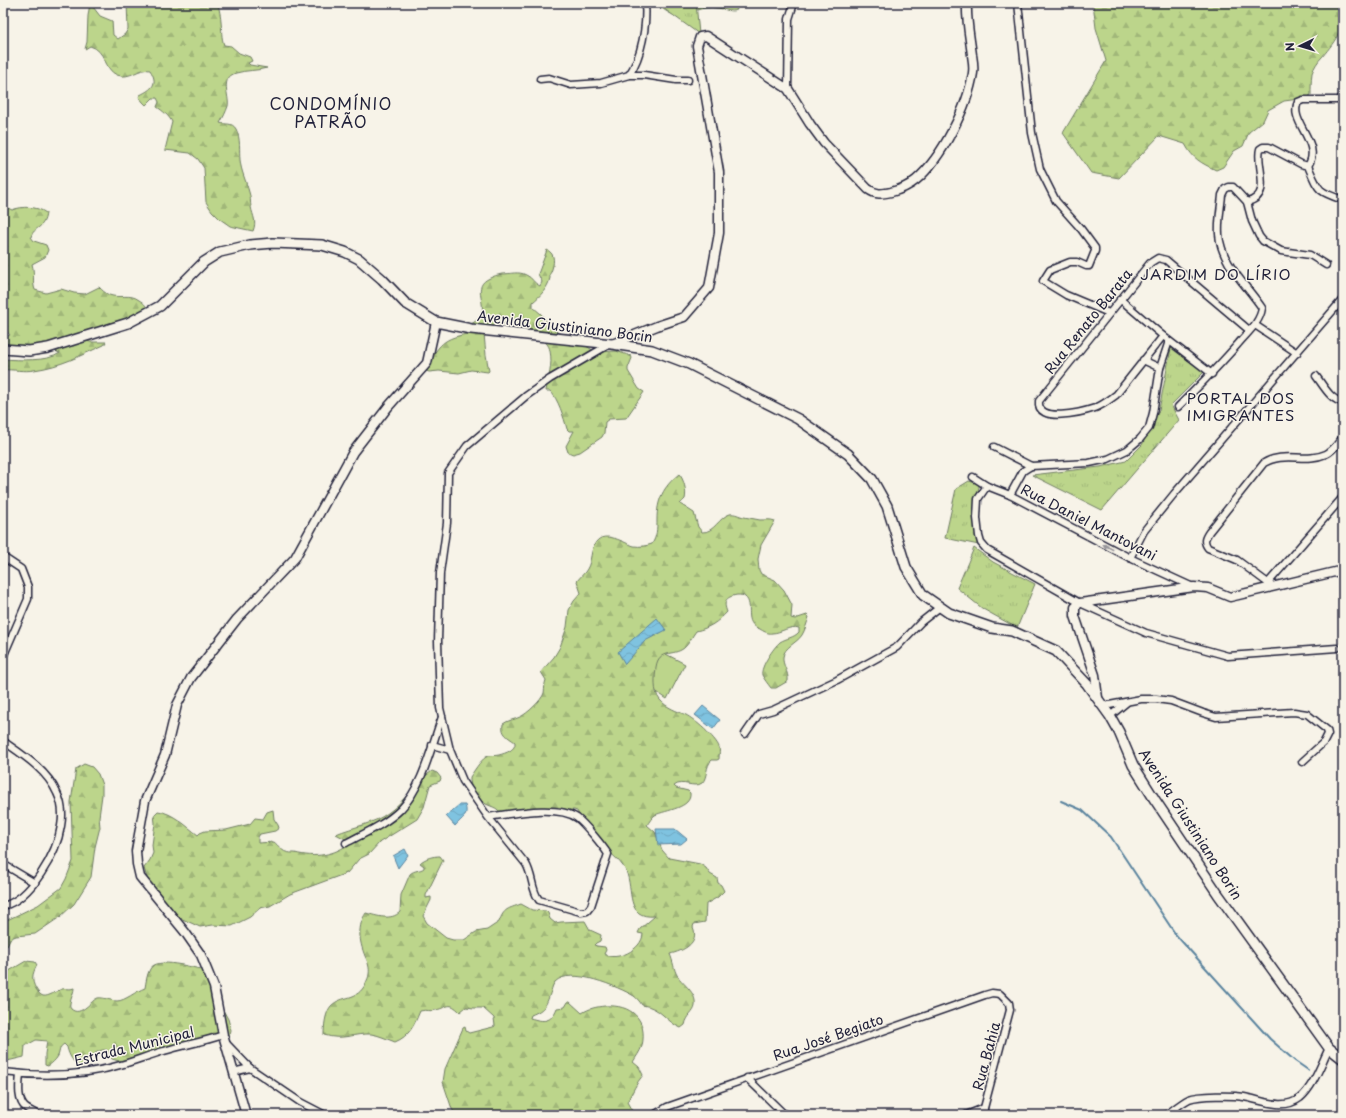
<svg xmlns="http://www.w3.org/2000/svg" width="1346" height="1118" font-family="'Playpen Sans',sans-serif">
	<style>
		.grass { fill: #bcd58b; stroke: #6f7c63 }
		.forest { fill: url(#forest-firs); stroke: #6f7c63 }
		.park { fill: url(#park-tufts); stroke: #6f7c63 }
		.water { fill: url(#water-waves); stroke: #5a839e }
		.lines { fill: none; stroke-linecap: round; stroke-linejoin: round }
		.stream { stroke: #5a839e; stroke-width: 2 }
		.minor-casing { stroke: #22223b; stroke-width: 9 }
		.tertiary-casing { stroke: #22223b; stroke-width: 11 }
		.secondary-casing { stroke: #22223b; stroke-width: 12 }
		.minor { stroke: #f7f3e8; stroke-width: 6 }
		.tertiary { stroke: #f7f3e8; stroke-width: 8 }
		.secondary { stroke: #f7f3e8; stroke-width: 9 }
		.oneway { fill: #97959a }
		.labels { text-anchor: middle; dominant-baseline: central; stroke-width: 3; stroke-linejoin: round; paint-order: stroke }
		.street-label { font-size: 14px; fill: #22223b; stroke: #f7f3e8 }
		.neighbourhood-label { font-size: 15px; letter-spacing: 1px; fill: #22223b; stroke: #f7f3e8 }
		.quarter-label { font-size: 16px; letter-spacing: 1px; fill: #22223b; stroke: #f7f3e8 }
	</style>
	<defs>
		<pattern id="forest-firs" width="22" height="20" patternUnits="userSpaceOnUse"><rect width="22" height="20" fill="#bcd58b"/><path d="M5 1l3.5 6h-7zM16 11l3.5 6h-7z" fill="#a1b779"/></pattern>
		<pattern id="park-tufts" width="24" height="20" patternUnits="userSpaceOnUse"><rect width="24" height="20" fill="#bcd58b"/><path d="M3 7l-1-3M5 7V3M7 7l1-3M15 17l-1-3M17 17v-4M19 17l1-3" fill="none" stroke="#a1b779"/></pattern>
		<pattern id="water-waves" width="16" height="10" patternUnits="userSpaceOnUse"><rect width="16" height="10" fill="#7fc3e0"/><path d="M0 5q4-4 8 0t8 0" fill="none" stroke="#6da7c1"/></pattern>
	</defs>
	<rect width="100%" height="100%" fill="#f7f3e8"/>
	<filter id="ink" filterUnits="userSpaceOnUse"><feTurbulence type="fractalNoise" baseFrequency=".025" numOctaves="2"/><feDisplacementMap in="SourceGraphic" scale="8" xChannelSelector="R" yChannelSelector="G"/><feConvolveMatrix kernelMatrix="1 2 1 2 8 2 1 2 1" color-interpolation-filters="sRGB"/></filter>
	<g filter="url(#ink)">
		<!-- grass -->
		<polygon class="grass" points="662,652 685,664 667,699 645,684"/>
		<!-- forest -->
		<g class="forest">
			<path d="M90 3 100 16 112 21 113 35 118 39 125 34 128 29 127 3H218C219 10 221 16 221 22 222 30 221 37 224 45L231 46 239 53 250 57 252 61 248 63 250 65 267 68C257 71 246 70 236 73 219 78 230 96 228 106 226 112 223 118 220 123 226 125 232 122 236 129 241 139 239 150 240 160 241 171 246 181 249 192 251 197 250 202 251 207 253 217 257 221 253 231L230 226 220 219 212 211 206 202 204 168 198 159 190 153 165 150 172 122C170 117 162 110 157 107L159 102 157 98H153L146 105 143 102 139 97 140 95C152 89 159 84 150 70 139 67 130 80 117 75 104 70 106 50 90 46L85 49 87 42 88 16Z"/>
			<path d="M657 3H728L736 7 737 10C729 13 724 8 716 8 711 7 702 8 697 10 695 12 693 15 690 16 680 21 663 11 657 3Z"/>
			<path d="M1093 3H1343C1346 27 1337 39 1322 57 1318 61 1314 67 1312 73 1311 80 1311 88 1311 95L1306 98 1284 101 1268 110 1263 121 1249 132 1243 146 1234 151 1223 167 1216 170C1201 163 1193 159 1185 144L1159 136 1119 178 1091 173 1063 133 1106 61 1096 28Z"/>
			<path d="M6 207 12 210C22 206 37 206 46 213 44 230 34 226 31 237L34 241 46 245 48 250 45 257 32 264C35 274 32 282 35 290L46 293 61 289 74 293 85 294 99 287C102 290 105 293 109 295 120 299 130 293 139 300 144 303 145 304 147 309L91 338 88 341 90 342H106L104 345C79 356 62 366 34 370 24 372 13 369 3 370V359C18 360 48 362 60 353L52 350 3 345V338L10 335 3 327V208Z"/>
			<path d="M547 250C556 254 554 264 551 272 549 275 550 275 550 278 548 288 540 296 533 302V307L541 314 549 325 563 337 576 340 596 352 616 351 631 356 632 358 628 368V371L639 389 644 392 626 418 609 419 605 422 604 433 602 437 580 452 573 454 568 452 566 446 574 431H569L567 429C564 418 558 398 550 391H546C548 378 553 365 550 351 549 344 545 342 539 337 522 324 513 320 491 326L484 334 486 355 489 371 488 372 471 370 459 373 439 371 429 372 424 370C440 344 441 338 473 333L466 327C470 324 478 321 481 316 487 302 471 286 490 278 494 276 497 275 502 274 510 274 519 271 526 275 532 277 534 284 540 286L542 282 538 274Z"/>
			<path d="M679 474C684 479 687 492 685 499 684 500 681 503 680 504L694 513 698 527 702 532C714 533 719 517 730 514 735 513 739 516 744 517 749 518 755 519 760 520 765 520 770 519 775 521L761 545 758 559 759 570 761 574 775 580 784 590 792 605 791 618 795 619 807 615 809 617C807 623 805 630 802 635 797 643 784 647 783 657 782 665 789 672 788 681L776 688H771C768 684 764 679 762 675 760 667 774 647 780 642 786 638 794 638 799 632V628C790 625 781 633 772 633 768 634 763 631 760 629 742 623 755 605 745 597 743 595 740 595 737 595 725 597 723 602 727 612 718 622 709 628 696 631 692 636 689 644 684 648 673 657 659 648 656 667 655 677 653 692 660 700 667 708 677 711 686 715 694 719 716 738 719 747 720 750 719 755 719 759L717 760H712C705 766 708 777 702 783 694 789 682 779 674 786L676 788 688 791 690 793C692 808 666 810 655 815 652 817 649 822 647 825L655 832 662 850 669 858 700 864 706 868 710 874 717 878 718 883 721 885 724 891 718 897 706 904 705 922 694 924 693 927C700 943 683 951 670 954 673 961 674 970 677 975 683 985 697 992 695 1006 694 1013 687 1015 685 1025L681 1028C666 1022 661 1007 642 1005 640 1002 637 998 634 996 619 987 570 966 555 982 553 984 552 988 551 991 546 1005 546 1009 531 1015L530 1018C544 1022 551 1023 557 1008L565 1007 568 1002H570L582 1013C590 1008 596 1007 605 1006 631 1004 648 1019 642 1046 640 1052 636 1057 633 1062L639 1067 643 1075C636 1083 633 1092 627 1102L632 1111 630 1115H456L452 1109 443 1082 445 1069 463 1028 465 1027 466 1031 469 1033 493 1027 495 1026 494 1018 483 1008H474L466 1007 460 1012C449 1001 449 1007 436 1010 431 1012 426 1009 420 1011 414 1025 410 1036 395 1042 387 1039 379 1035 371 1034 354 1033 343 1041 324 1035 324 1027 325 1013 331 1006 343 994 357 1002 366 983 367 980 369 977 369 974 370 968 368 962 365 956 359 941 357 926 366 913 377 916 391 921 400 912L401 895 410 874C414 870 420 871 424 868V866L420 863C425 858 433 856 440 856L443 860 426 895V898L431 897V900L423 916 427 923 446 938 453 940H464L476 932 487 930 499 922C504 908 508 909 521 904L532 910 546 911 548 913 550 919 555 923 561 922 585 921 590 930 601 935 600 941 596 943 594 945 597 946 605 947 606 950 604 954C616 962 642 950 643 934L638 933 640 929 655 916C625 919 634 890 626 871 620 859 605 849 595 840 588 832 582 820 577 811L574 810 500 812C496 807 492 807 486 804 477 799 469 787 470 777 474 771 480 761 486 757 490 755 495 756 499 755 506 753 516 750 515 742 508 737 501 734 503 724 508 720 514 720 520 717 527 714 542 700 544 693 545 688 544 685 546 680L541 672 554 657 560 647 567 627 569 610 574 601 581 593 577 581C580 577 585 573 587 569 592 561 590 550 596 542 605 530 624 543 634 546 640 547 646 546 652 544 657 536 657 529 657 520 657 500 663 487 679 474Z"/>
			<polygon points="84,764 92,767 98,774 102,785 102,795 99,817 100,827 95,847 91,877 74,904 60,917 35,934 16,936 9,939 10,940 7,946 3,948 3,922 38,905 61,888 66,879 73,861 71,802 76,769"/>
			<path d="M432 771 437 773 441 778 440 781 430 785 424 807 417 819 380 842 369 854 359 859 347 873 290 894 270 906 260 908 250 917 232 926 213 925 200 927 178 917 165 905 152 888 147 878 144 868 150 860 153 853 152 845 155 823 154 815 158 811C173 813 186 826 198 835L200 833 205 831 226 830 250 824 255 818 263 819 267 812 273 810 274 819 278 825 279 828 275 831 260 834 258 837V843L274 842C278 845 282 851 286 852 289 853 292 853 295 853 314 858 335 856 351 842L336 834C353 827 373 824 388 813 405 801 415 783 432 771Z"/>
			<path d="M3 961 6 972 9 971 26 961 35 962 37 965C32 974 31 980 36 989 38 992 40 995 43 996 49 997 56 991 62 989 66 988 70 990 74 988 74 994 67 1005 71 1009 81 1018 92 999 98 998 104 997 111 1001 117 1001 125 1001 136 991 145 988 146 982 147 974 150 969 157 956 193 968 205 970L218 1001 228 1019 231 1030 230 1034 226 1037 188 1048 164 1051 119 1061 112 1059 107 1050C94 1048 90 1062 80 1067 73 1062 69 1056 67 1047L64 1044C59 1047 60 1051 58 1056 55 1061 52 1063 48 1066L45 1065V1054L47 1041 36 1040 25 1046 24 1057 3 1062Z"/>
		</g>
		<!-- park -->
		<g class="park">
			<polygon points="656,3 696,3 699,34"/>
			<polygon points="1171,348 1204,372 1171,405 1179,420 1102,510 1032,475 1100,467 1126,461 1142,445 1159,410"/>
			<polygon points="969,481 979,484 979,487 975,502 979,545 945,538 956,489"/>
			<polygon points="974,548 993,562 1035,584 1017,628 983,609 957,588"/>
		</g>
		<!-- water -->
		<g class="water">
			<polygon points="657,618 666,630 645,641 625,664 618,652"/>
			<polygon points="703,706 720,720 713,729 695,715"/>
			<path d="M459 805H465C469 816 462 818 455 826L446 816Z"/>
			<polygon points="656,829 675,829 687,839 681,844 658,845"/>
			<polygon points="405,849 408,855 398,868 393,856"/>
		</g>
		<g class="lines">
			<!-- stream -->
			<polyline class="stream" points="1061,801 1082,810 1111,837 1176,935 1270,1039 1295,1061 1308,1070"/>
			<defs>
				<g id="minor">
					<polyline points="1018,3 1032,133 1040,169 1056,201 1081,229 1095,248 1095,251 1089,266 1086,266 1077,262 1070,262 1050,270 1043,281 1066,295 1109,313"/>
					<path d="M629 75C642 56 647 25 645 3"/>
					<polyline points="540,79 549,78 571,85 601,83 629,75 644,75 676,80 688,80"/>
					<polyline points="788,89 789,19 794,3"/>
					<path d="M1308 166C1323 143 1288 122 1298 102L1303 100H1343"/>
					<path d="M1308 166C1319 191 1317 191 1343 200"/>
					<path d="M1247 202C1274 196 1255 165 1260 149L1263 147H1269L1301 164 1308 166"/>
					<polyline points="1120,299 1163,336 1212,374"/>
					<polyline points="1255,325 1297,353"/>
					<path d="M1163 336 1116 395C1109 400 1103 405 1095 408 1083 412 1036 424 1039 401L1150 263 1158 258 1166 260 1249 330"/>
					<polyline points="1143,360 1160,368"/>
					<path d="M1316 376C1323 385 1331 401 1343 402"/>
					<path d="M1178 407C1199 386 1219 366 1238 344 1247 333 1260 323 1262 308 1247 285 1221 264 1219 234 1218 221 1221 207 1222 195L1225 189 1229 187H1233L1247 202 1252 221 1259 236 1263 241 1281 251 1310 255 1326 265"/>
					<polyline points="994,447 1031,466 1089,463 1108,459 1127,450 1140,439 1149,428 1153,413 1160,368 1169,341"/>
					<polyline points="973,477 987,486 1010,495 1130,558 1193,587"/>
					<polyline points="987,486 978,499 977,518 979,536 981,543 987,550 1080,603 1146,633 1228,656 1337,648"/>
					<polyline points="1010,495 1023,471 1031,466"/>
					<polyline points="3,557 21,569 28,587 28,599 3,657"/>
					<polyline points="1130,558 1144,531 1174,494 1343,299"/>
					<polyline points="1268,583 1343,497"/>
					<path d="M1272 586 1237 560 1208 548C1203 541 1205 538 1209 532L1264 463C1283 451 1306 463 1326 454 1333 451 1338 443 1343 437"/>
					<polyline points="1104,706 1141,699 1156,699 1171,701 1203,713 1216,717 1294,712 1307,714 1327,730 1328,734 1324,742 1302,762"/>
					<polyline points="1110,716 1126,703"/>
					<polyline points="745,734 759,714 773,710 837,680 897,647 921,622 940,607"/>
					<path d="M3 741C23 755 47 770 57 793 62 803 63 815 61 826 57 853 31 899 3 906"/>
					<polyline points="432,745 450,750"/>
					<path d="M488 817C511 814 557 804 577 818 585 824 602 845 608 854L591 906 587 911 581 912 539 900C531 889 533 876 526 864L488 817 463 781 450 750 440 708 438 641 440 573 447 523 448 473 467 446 526 396 550 379 610 344"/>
					<path d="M346 843C365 833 386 824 401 809 423 786 431 747 442 717"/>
					<polyline points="3,864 35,883"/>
					<polyline points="226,1043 250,1068 300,1102 325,1115"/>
					<path d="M3 1072C43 1077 85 1076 124 1064 137 1060 150 1055 164 1051 183 1045 203 1042 223 1035"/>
					<polyline points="233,1072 250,1068"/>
					<path d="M20 1074C19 1085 17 1101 26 1108 30 1111 34 1112 38 1115"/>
					<polyline points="747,1078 785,1115"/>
					<polyline points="655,1115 657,1113 667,1107 985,995 992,993 1000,994 1009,1003 1010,1010 984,1108 984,1115"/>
					<polyline points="966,1115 984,1108"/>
					<path d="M1166 1115C1173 1110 1181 1103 1189 1099 1199 1095 1233 1095 1244 1097 1262 1100 1283 1111 1300 1098 1314 1086 1321 1064 1329 1048"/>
				</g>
				<g id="tertiary">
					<path d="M612 344 657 326 684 317 709 288 719 233V172L697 46 700 37 706 36 788 89 810 124 824 143 868 189C876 195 882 194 891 192 899 190 910 185 916 180 942 158 968 106 973 73 974 67 973 61 972 55 970 38 966 20 967 3"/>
					<polyline points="1098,698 1095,675 1075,616 1075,607 1080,603 1194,587 1208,588 1230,597 1343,570"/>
					<polyline points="246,1115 223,1035 214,987 201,955 185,932 140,877 137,864 136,851 145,801 165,755 177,705 191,678 237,619 295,558 353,452 388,407 427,363 436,322"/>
				</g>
				<polyline id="secondary" points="3,349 29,351 48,348 128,323 160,306 204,262 220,252 250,245 273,243 322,245 345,252 359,259 382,279 405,303 436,322 471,329 612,344 652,350 689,364 798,419 848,454 872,479 887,506 906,567 923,595 949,613 992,628 1012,631 1056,651 1087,684 1110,716 1119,732 1133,765 1155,800 1218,894 1329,1048 1343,1059"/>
			</defs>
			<!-- minor casing -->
			<use href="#minor" class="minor-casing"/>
			<!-- tertiary casing -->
			<use href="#tertiary" class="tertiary-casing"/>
			<!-- secondary casing -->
			<use href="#secondary" class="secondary-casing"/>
			<!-- minor -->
			<use href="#minor" class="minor"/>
			<!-- tertiary -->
			<use href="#tertiary" class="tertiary"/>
			<!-- secondary -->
			<use href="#secondary" class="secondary"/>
		</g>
		<!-- one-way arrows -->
		<defs><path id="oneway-solid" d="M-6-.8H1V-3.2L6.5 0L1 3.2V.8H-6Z"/></defs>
		<use class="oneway" href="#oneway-solid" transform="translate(1108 547) rotate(-152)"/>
	</g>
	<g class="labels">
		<!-- street labels -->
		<g class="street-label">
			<text transform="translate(1088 321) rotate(-51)">Rua Renato Barata</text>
			<text transform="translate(565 326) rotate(7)">Avenida Giustiniano Borin</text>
			<text transform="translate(1089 522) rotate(27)">Rua Daniel Mantovani</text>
			<text transform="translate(1191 824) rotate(57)">Avenida Giustiniano Borin</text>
			<text transform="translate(828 1037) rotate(-19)">Rua José Begiato</text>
			<text transform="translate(134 1046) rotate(-14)">Estrada Municipal</text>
			<text transform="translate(986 1056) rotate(-75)">Rua Bahia</text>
		</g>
		<!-- neighbourhood labels -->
		<g class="neighbourhood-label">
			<text x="1216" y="273">JARDIM DO LÍRIO</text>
			<text x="1241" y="397">PORTAL DOS<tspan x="1241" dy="17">IMIGRANTES</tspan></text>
		</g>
		<!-- quarter labels -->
		<g class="quarter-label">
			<text x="331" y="103">CONDOMÍNIO<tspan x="331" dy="18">PATRÃO</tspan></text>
		</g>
	</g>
	<!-- margin -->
	<rect width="1346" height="1118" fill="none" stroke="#f7f3e8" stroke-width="16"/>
	<rect x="8" y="8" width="1330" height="1102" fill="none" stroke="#22223b" stroke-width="1.5" filter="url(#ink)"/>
	<!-- north arrow -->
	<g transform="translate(1300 46) rotate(265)" stroke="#f7f3e8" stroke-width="3" paint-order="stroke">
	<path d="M0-3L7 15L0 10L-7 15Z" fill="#22223b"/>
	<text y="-6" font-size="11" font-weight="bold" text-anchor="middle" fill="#22223b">N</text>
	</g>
</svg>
